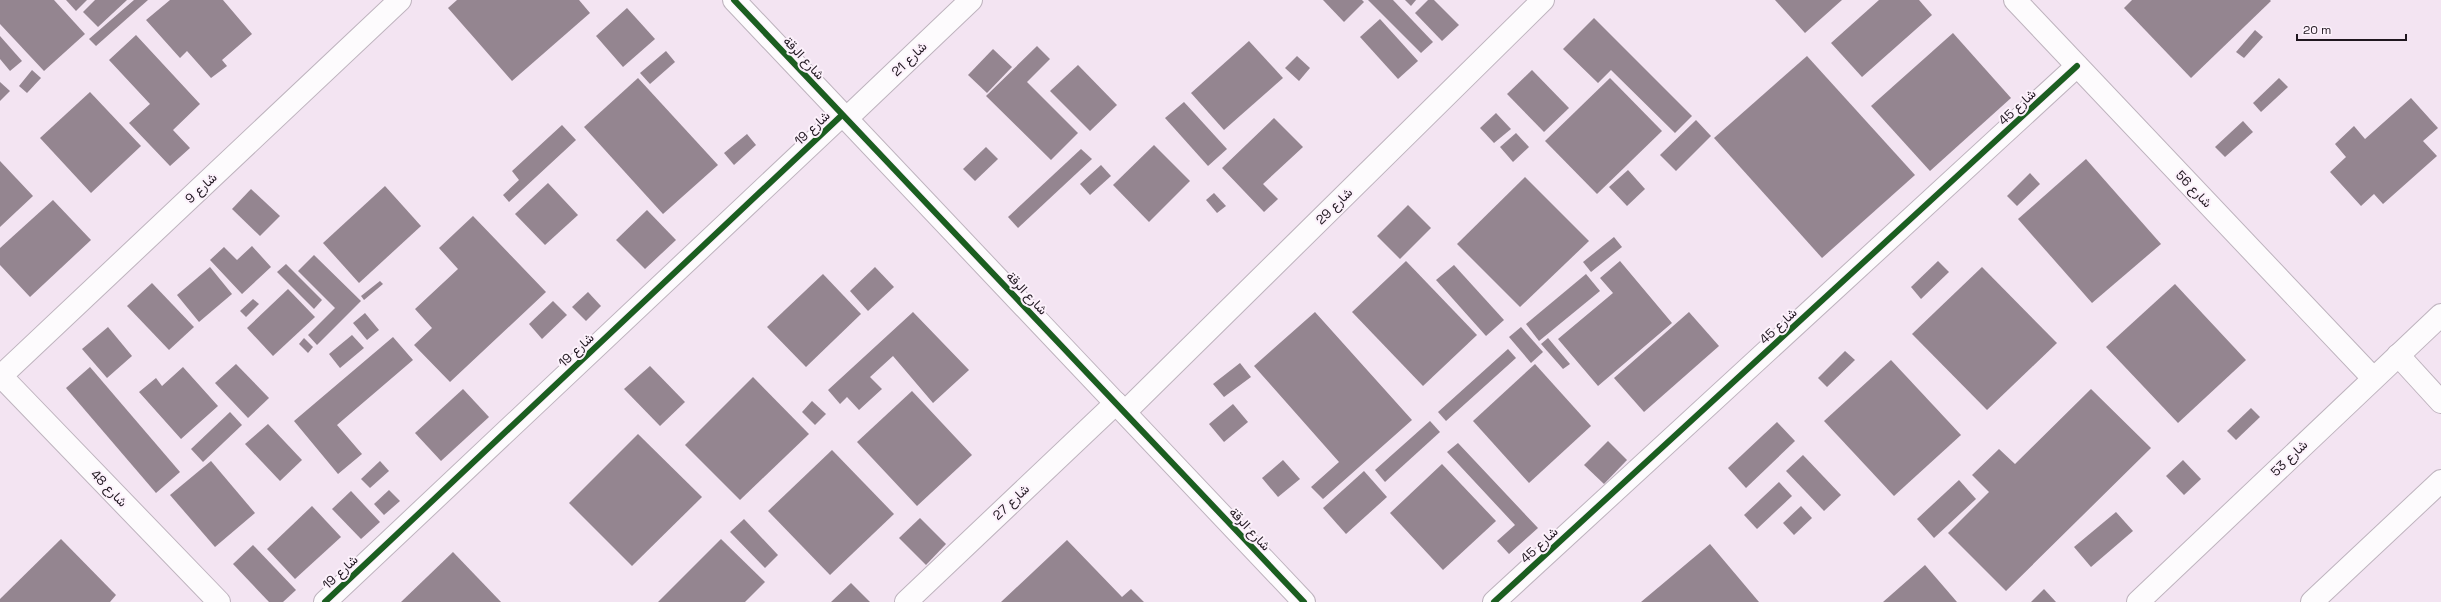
<svg xmlns="http://www.w3.org/2000/svg" width="2441" height="602" font-family="'Space Grotesk',Vazirmatn,sans-serif">
	<style>
		.building { fill: #948590 }
		.lines { fill: none; stroke-linecap: round; stroke-linejoin: round }
		.minor-casing { stroke: #beb3be; stroke-width: 24 }
		.minor { stroke: #fdfbfd; stroke-width: 22 }
		.cycleway-casing { stroke: #fcf1fb; stroke-width: 8 }
		.cycleway { stroke: #1b5e20; stroke-width: 6 }
		.labels { text-anchor: middle; dominant-baseline: central; stroke-width: 4; stroke-linejoin: round; paint-order: stroke }
		.street-label { font-size: 13px; fill: #1f161f; stroke: #fcf1fb }
	</style>
	<rect width="100%" height="100%" fill="#f3e4f2"/>
	<!-- building -->
	<g class="building">
		<polygon points="0,0 54,0 85,34 44,71 0,24"/>
		<polygon points="66,0 87,0 76,11"/>
		<polygon points="95,0 127,0 98,27 83,12"/>
		<polygon points="134,0 148,0 96,46 89,39"/>
		<polygon points="170,0 223,0 252,34 222,60 227,66 211,78 187,51 180,58 146,20"/>
		<polygon points="457,0 579,0 590,13 512,81 448,8"/>
		<polygon points="1323,0 1362,0 1364,2 1344,22"/>
		<polygon points="1368,0 1393,0 1433,42 1421,53"/>
		<polygon points="1405,0 1416,0 1411,6"/>
		<polygon points="1428,0 1434,0 1459,25 1442,41 1415,13"/>
		<polygon points="1775,0 1842,0 1805,33"/>
		<polygon points="1879,0 1919,0 1932,15 1862,77 1831,43"/>
		<polygon points="2132,0 2270,0 2271,1 2191,78 2124,8"/>
		<polygon points="627,8 655,39 623,67 596,36"/>
		<polygon points="1594,18 1692,116 1675,133 1611,70 1598,83 1563,49"/>
		<polygon points="1380,19 1418,61 1398,79 1360,37"/>
		<polygon points="2255,30 2263,37 2244,58 2236,52"/>
		<polygon points="1953,33 2011,98 1930,171 1871,106"/>
		<polygon points="136,35 200,104 173,130 190,148 170,166 129,123 150,104 109,60"/>
		<polygon points="0,36 22,61 10,71 0,59"/>
		<polygon points="1249,41 1283,78 1224,130 1191,93"/>
		<polygon points="1037,46 1050,59 1027,82 1078,133 1051,160 986,96"/>
		<polygon points="993,49 1012,67 987,93 968,75"/>
		<polygon points="666,51 675,62 650,84 640,73"/>
		<polygon points="1297,56 1310,68 1299,81 1285,68"/>
		<polygon points="1807,56 1915,175 1822,258 1714,138"/>
		<polygon points="1078,65 1117,105 1090,131 1050,91"/>
		<polygon points="32,70 41,78 27,93 19,86"/>
		<polygon points="1532,70 1569,108 1544,132 1507,94"/>
		<polygon points="638,78 718,165 663,214 584,127"/>
		<polygon points="1610,78 1662,131 1597,194 1545,141"/>
		<polygon points="2279,78 2288,87 2261,112 2253,103"/>
		<polygon points="0,82 10,91 0,101"/>
		<polygon points="90,92 141,146 91,193 40,138"/>
		<polygon points="2411,98 2438,128 2423,141 2437,156 2383,204 2374,194 2361,206 2330,172 2346,157 2335,144 2354,126 2365,139"/>
		<polygon points="1184,102 1227,149 1208,166 1165,118"/>
		<polygon points="1496,113 1511,129 1494,143 1480,128"/>
		<polygon points="1274,118 1303,147 1263,184 1278,199 1264,212 1222,168"/>
		<polygon points="1696,120 1711,136 1676,171 1660,155"/>
		<polygon points="2243,121 2253,132 2225,157 2215,147"/>
		<polygon points="562,125 576,140 509,202 503,195 519,180 512,171"/>
		<polygon points="1516,133 1529,147 1513,162 1500,147"/>
		<polygon points="747,134 756,145 734,165 724,153"/>
		<polygon points="1154,145 1190,181 1149,222 1113,185"/>
		<polygon points="986,147 998,159 975,181 963,169"/>
		<polygon points="1081,149 1092,159 1018,228 1008,217"/>
		<polygon points="2086,159 2161,244 2092,303 2018,219"/>
		<polygon points="0,161 33,196 0,227"/>
		<polygon points="1101,165 1111,176 1090,195 1080,184"/>
		<polygon points="1628,170 1645,189 1627,206 1609,187"/>
		<polygon points="2030,173 2040,184 2017,206 2007,196"/>
		<polygon points="1525,177 1589,241 1520,307 1457,244"/>
		<polygon points="548,183 578,215 545,245 515,214"/>
		<polygon points="385,186 421,226 359,283 323,243"/>
		<polygon points="251,189 280,216 260,236 232,209"/>
		<polygon points="1214,193 1226,206 1217,213 1206,200"/>
		<polygon points="53,200 91,240 30,297 0,265 0,248"/>
		<polygon points="1408,205 1431,228 1400,259 1377,236"/>
		<polygon points="647,210 676,240 645,269 616,240"/>
		<polygon points="473,216 546,292 450,382 414,345 432,328 415,309 458,269 439,248"/>
		<polygon points="1614,237 1622,247 1591,272 1583,262"/>
		<polygon points="252,246 271,267 242,294 210,260 224,247 237,260"/>
		<polygon points="314,255 361,301 317,345 308,335 335,308 298,271"/>
		<polygon points="1406,261 1477,335 1423,386 1352,312"/>
		<polygon points="1620,261 1672,323 1598,386 1558,339 1613,293 1600,278"/>
		<polygon points="1938,261 1949,272 1921,299 1911,287"/>
		<polygon points="286,264 322,300 314,309 277,272"/>
		<polygon points="1454,265 1504,320 1486,336 1436,280"/>
		<polygon points="210,267 232,294 199,322 177,295"/>
		<polygon points="875,267 894,287 868,311 850,291"/>
		<polygon points="1982,267 2057,343 1987,410 1912,334"/>
		<polygon points="823,274 861,314 806,367 767,327"/>
		<polygon points="1586,274 1600,291 1539,341 1526,324"/>
		<polygon points="380,281 383,284 364,300 361,296"/>
		<polygon points="152,283 194,327 169,350 127,306"/>
		<polygon points="2175,284 2246,360 2178,423 2106,347"/>
		<polygon points="288,289 315,317 273,356 247,328"/>
		<polygon points="588,292 601,306 586,321 572,307"/>
		<polygon points="253,299 259,304 246,317 240,311"/>
		<polygon points="553,301 567,315 542,339 529,324"/>
		<polygon points="913,312 969,370 933,403 893,356 870,377 882,389 859,410 847,397 840,404 828,390"/>
		<polygon points="1315,312 1412,420 1323,499 1311,487 1339,462 1254,366"/>
		<polygon points="1689,312 1719,346 1644,412 1614,378"/>
		<polygon points="365,313 379,330 367,340 353,323"/>
		<polygon points="108,327 132,356 107,378 82,349"/>
		<polygon points="1521,327 1543,352 1531,363 1509,337"/>
		<polygon points="352,335 364,348 340,368 329,354"/>
		<polygon points="393,337 413,360 337,425 362,454 338,474 294,421"/>
		<polygon points="304,338 313,347 308,353 299,344"/>
		<polygon points="1548,338 1570,364 1563,369 1541,344"/>
		<polygon points="1508,349 1516,358 1446,421 1438,412"/>
		<polygon points="1845,351 1855,360 1827,387 1818,378"/>
		<polygon points="1891,360 1961,435 1894,496 1824,421"/>
		<polygon points="1240,363 1251,377 1224,397 1213,384"/>
		<polygon points="236,364 269,398 248,418 215,383"/>
		<polygon points="1535,364 1591,426 1529,483 1473,421"/>
		<polygon points="650,366 685,402 660,426 624,389"/>
		<polygon points="90,367 180,472 156,493 66,388"/>
		<polygon points="183,367 218,406 181,439 139,392 156,378 162,386"/>
		<polygon points="753,377 809,434 740,500 685,445"/>
		<polygon points="463,389 489,417 441,461 415,433"/>
		<polygon points="2091,389 2151,448 2006,591 1948,533 1989,492 1972,475 1999,449 2015,464"/>
		<polygon points="912,391 972,455 917,506 857,442"/>
		<polygon points="812,401 826,414 815,425 802,412"/>
		<polygon points="1233,404 1248,422 1224,442 1209,424"/>
		<polygon points="2251,408 2260,417 2236,440 2227,431"/>
		<polygon points="230,412 242,425 203,462 191,449"/>
		<polygon points="1430,421 1440,432 1385,482 1375,470"/>
		<polygon points="1777,422 1795,441 1746,488 1728,468"/>
		<polygon points="268,424 302,460 280,481 245,444"/>
		<polygon points="638,434 702,497 632,566 569,503"/>
		<polygon points="1608,441 1627,460 1604,484 1584,465"/>
		<polygon points="1458,443 1538,528 1509,554 1497,541 1515,525 1447,452"/>
		<polygon points="832,450 894,514 830,575 768,511"/>
		<polygon points="1803,455 1841,495 1824,511 1786,471"/>
		<polygon points="1283,460 1300,479 1278,497 1262,478"/>
		<polygon points="2183,460 2201,479 2184,495 2166,476"/>
		<polygon points="211,461 255,513 215,547 170,495"/>
		<polygon points="380,461 389,471 370,488 361,479"/>
		<polygon points="1442,464 1496,521 1443,570 1390,513"/>
		<polygon points="1364,471 1387,497 1346,534 1323,508"/>
		<polygon points="1959,480 1976,499 1934,538 1917,519"/>
		<polygon points="1779,482 1792,496 1757,529 1744,515"/>
		<polygon points="389,490 400,501 384,515 374,504"/>
		<polygon points="351,491 380,522 361,539 332,509"/>
		<polygon points="312,506 341,537 295,579 267,549"/>
		<polygon points="1801,506 1812,518 1794,535 1783,523"/>
		<polygon points="2116,512 2133,531 2091,567 2074,547"/>
		<polygon points="920,518 946,544 926,565 899,538"/>
		<polygon points="744,519 778,555 765,568 730,532"/>
		<polygon points="61,539 116,595 110,602 0,602 0,599"/>
		<polygon points="721,539 765,582 745,602 658,602"/>
		<polygon points="1067,540 1122,597 1131,589 1144,602 1001,602"/>
		<polygon points="1710,544 1759,602 1641,602"/>
		<polygon points="253,545 296,590 283,602 269,602 233,564"/>
		<polygon points="453,552 501,602 401,602"/>
		<polygon points="1925,565 1957,602 1883,602"/>
		<polygon points="851,583 870,602 831,602"/>
		<polygon points="2044,589 2056,602 2031,602"/>
	</g>
	<g class="lines">
		<defs>
			<g id="minor">
				<polyline points="734,0 1304,602"/>
				<polyline points="2015,0 2373,378"/>
				<polyline points="846,119 971,0"/>
				<polyline points="2398,355 2441,402"/>
				<polyline points="0,375 219,602"/>
				<polyline points="1,376 400,0"/>
				<polyline points="1125,412 1543,0"/>
				<polyline points="325,602 842,115"/>
				<polyline points="906,602 1116,403"/>
				<polyline points="1494,602 2077,66"/>
				<polyline points="2138,602 2441,315"/>
				<polyline points="2312,602 2441,481"/>
			</g>
		</defs>
		<!-- minor casing -->
		<use href="#minor" class="minor-casing"/>
		<!-- minor -->
		<use href="#minor" class="minor"/>
		<defs>
			<g id="cycleway">
				<polyline points="734,0 1304,602"/>
				<polyline points="325,602 842,115"/>
				<polyline points="1494,602 2077,66"/>
			</g>
		</defs>
		<!-- cycleway casing -->
		<use href="#cycleway" class="cycleway-casing"/>
		<!-- cycleway -->
		<use href="#cycleway" class="cycleway"/>
	</g>
	<g class="labels">
		<!-- street labels -->
		<g class="street-label">
			<text transform="translate(804 58) rotate(47)">شارع الرقة</text>
			<text transform="translate(909 59) rotate(-44)">شارع 21</text>
			<text transform="translate(2017 107) rotate(-43)">شارع 45</text>
			<text transform="translate(812 128) rotate(-43)">شارع 19</text>
			<text transform="translate(201 188) rotate(-43)">شارع 9</text>
			<text transform="translate(2194 189) rotate(46)">شارع 56</text>
			<text transform="translate(1334 206) rotate(-45)">شارع 29</text>
			<text transform="translate(1027 293) rotate(47)">شارع الرقة</text>
			<text transform="translate(1778 326) rotate(-43)">شارع 45</text>
			<text transform="translate(576 350) rotate(-43)">شارع 19</text>
			<text transform="translate(2289 458) rotate(-44)">شارع 53</text>
			<text transform="translate(109 488) rotate(46)">شارع 48</text>
			<text transform="translate(1011 502) rotate(-44)">شارع 27</text>
			<text transform="translate(1250 529) rotate(47)">شارع الرقة</text>
			<text transform="translate(1539 545) rotate(-43)">شارع 45</text>
			<text transform="translate(340 572) rotate(-43)">شارع 19</text>
		</g>
	</g>
	<!-- scale -->
	<path d="M2297 34v6h109v-6" fill="none" stroke="#1f161f" stroke-width="2"/>
	<text x="2303" y="34" font-size="12" fill="#1f161f" stroke="#fcf1fb" stroke-width="3" paint-order="stroke">20 m</text>
</svg>
